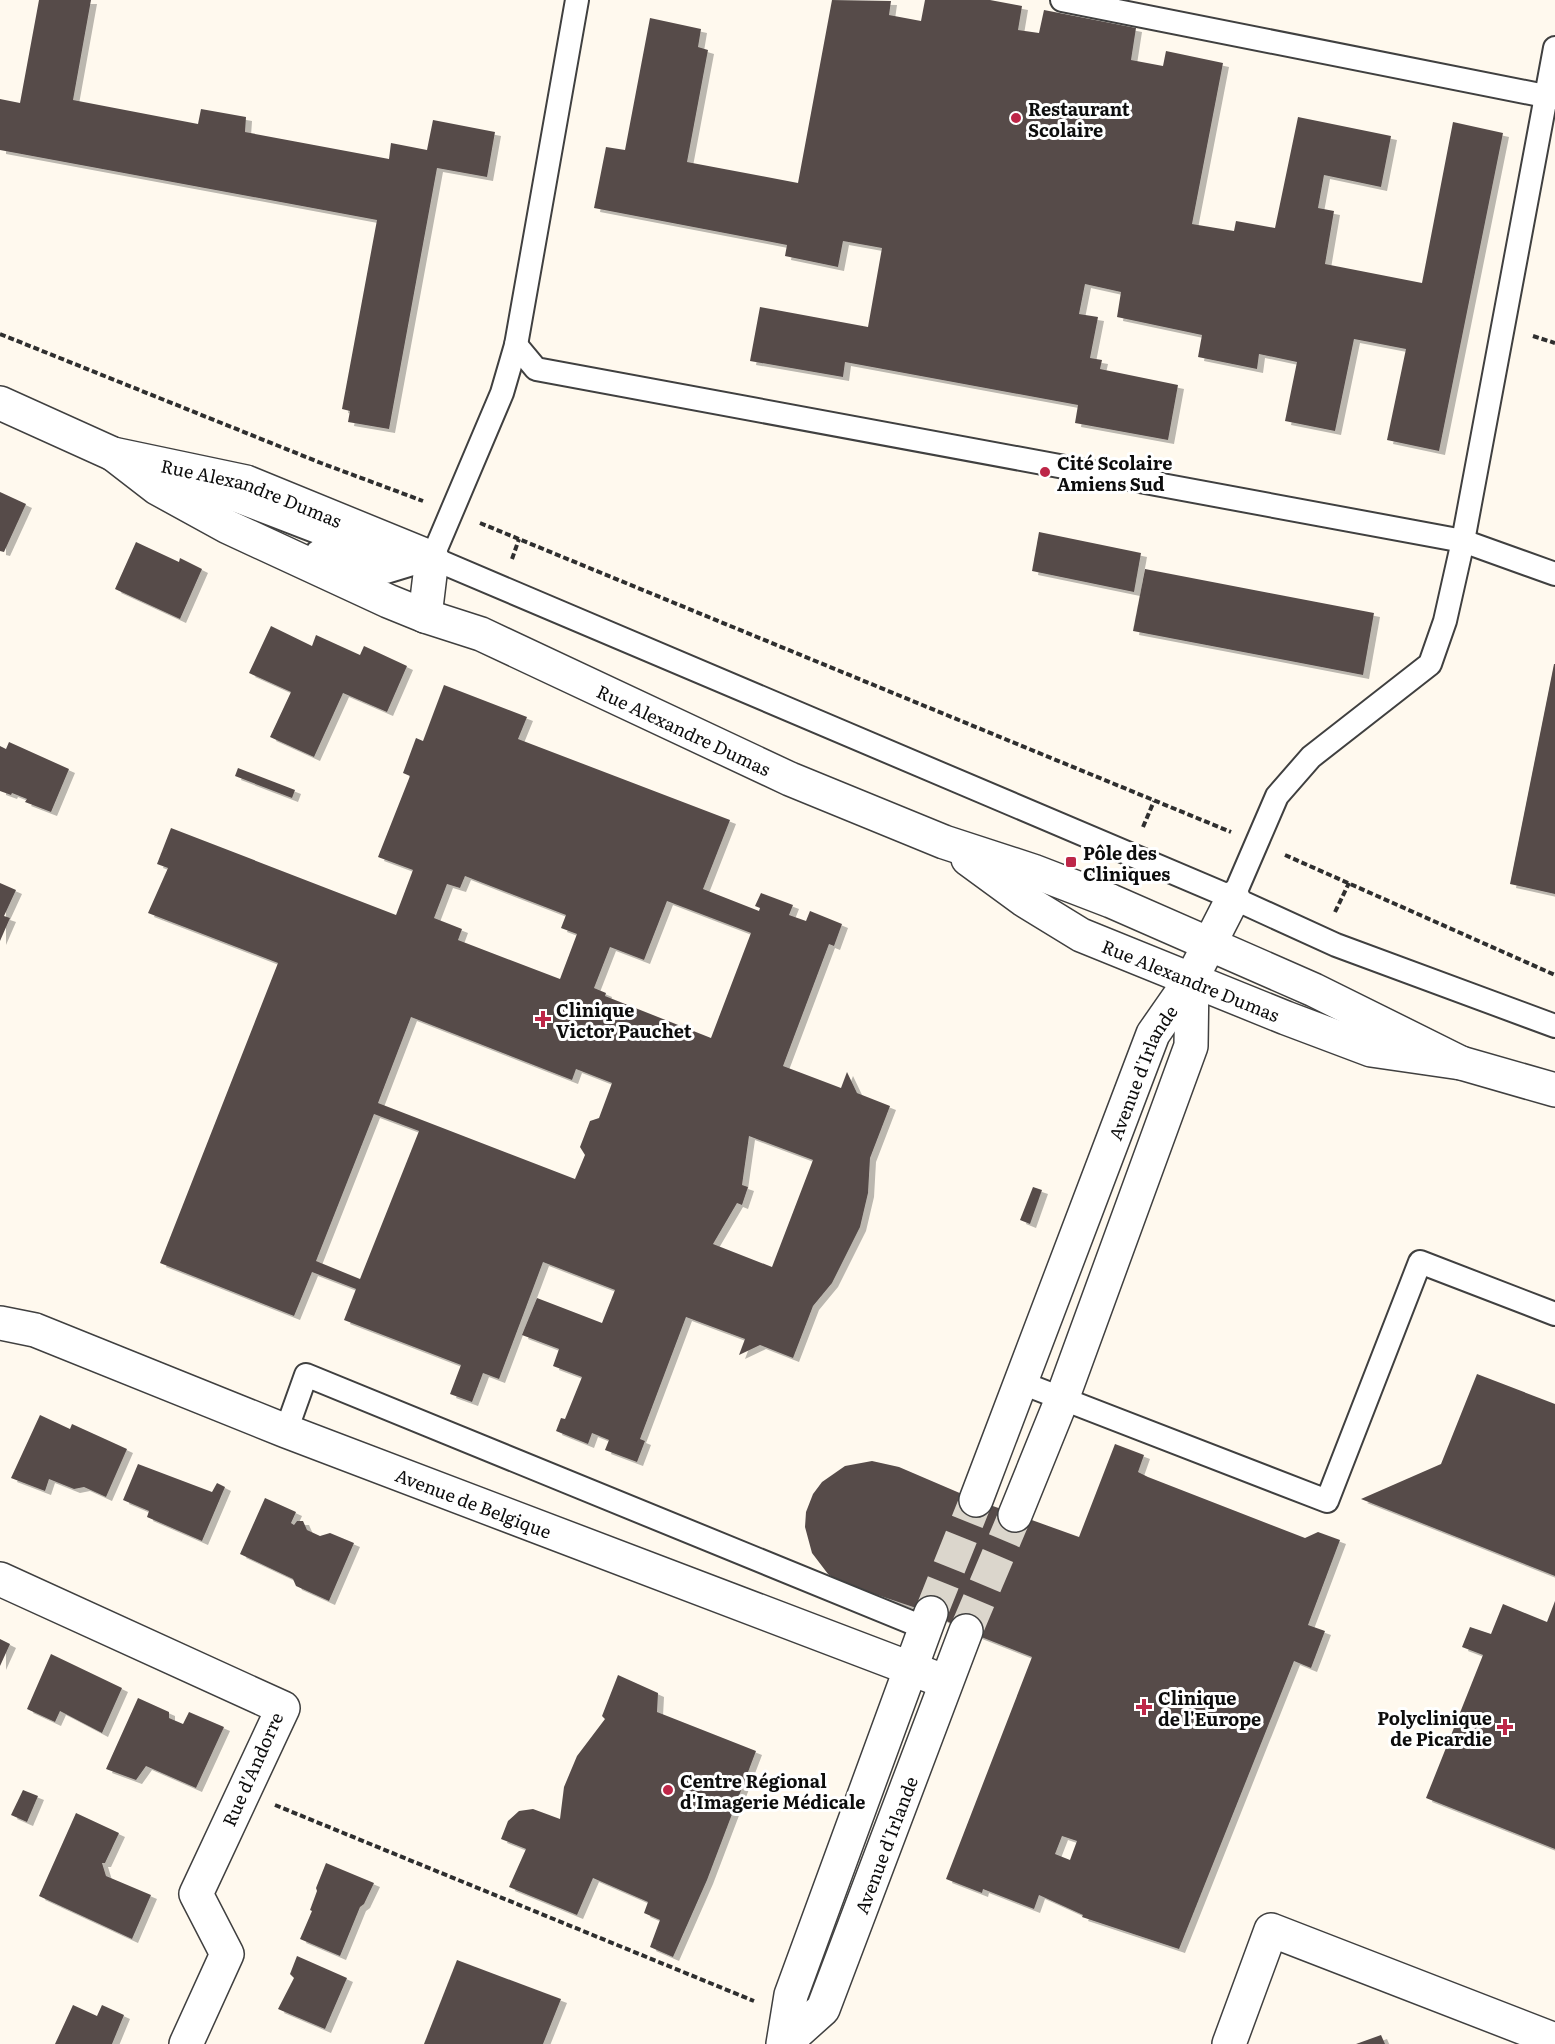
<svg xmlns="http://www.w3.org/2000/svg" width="1555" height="2044" font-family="Literata,serif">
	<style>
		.building { fill: #564c4a; fill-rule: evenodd; filter: url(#shadow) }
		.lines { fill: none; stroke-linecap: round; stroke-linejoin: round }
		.minor-tunnel { stroke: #dbd6cc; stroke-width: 33; stroke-dasharray: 33 16; stroke-linecap: butt }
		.service-casing { stroke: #404040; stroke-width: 26 }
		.minor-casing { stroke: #404040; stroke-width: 36 }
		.tertiary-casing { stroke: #404040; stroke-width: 36 }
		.path { stroke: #2f2f2f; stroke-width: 4; stroke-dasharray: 6 3; stroke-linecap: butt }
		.service { stroke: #fff; stroke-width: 22 }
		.minor { stroke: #fff; stroke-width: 33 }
		.tertiary { stroke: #fff; stroke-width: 33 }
		.poi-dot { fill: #bd2647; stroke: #fff; stroke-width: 2 }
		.labels { text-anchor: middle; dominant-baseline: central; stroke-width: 6; stroke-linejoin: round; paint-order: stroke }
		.poi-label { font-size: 18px; font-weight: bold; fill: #0d0d0d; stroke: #fff; text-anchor: start }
		.street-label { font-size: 18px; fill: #0d0d0d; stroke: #fff }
	</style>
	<defs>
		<filter id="shadow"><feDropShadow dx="6" dy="4" stdDeviation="0" flood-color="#0004"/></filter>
	</defs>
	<rect width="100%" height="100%" fill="#fff9ee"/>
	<!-- building -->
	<g class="building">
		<polygon points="39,0 91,0 73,100 198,124 201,109 246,117 245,132 389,159 391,143 427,150 433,120 495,132 487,177 437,168 389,429 348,422 350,411 342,409 377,220 0,150 0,99 20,103"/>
		<polygon points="832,0 891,1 889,15 921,21 925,0 990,0 1022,6 1018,30 1039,33 1044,10 1136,28 1131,60 1163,66 1166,51 1223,63 1192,224 1234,231 1236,221 1275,228 1298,117 1391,136 1381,187 1324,175 1318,208 1334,211 1325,264 1422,283 1453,122 1503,133 1439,451 1387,440 1406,349 1354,339 1335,431 1285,421 1297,362 1259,354 1257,369 1198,357 1202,335 1117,317 1121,292 1085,284 1079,314 1098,317 1090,358 1102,360 1100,369 1178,385 1168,440 1075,423 1078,405 845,362 843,377 750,361 760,307 868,327 882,248 843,241 838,267 785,256 787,245 594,208 606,147 625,150 650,18 701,29 698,47 708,50 687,162 798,183"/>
		<polygon points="0,492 26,504 4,552 0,551"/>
		<polygon points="1039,532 1141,553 1134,592 1032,571"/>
		<polygon points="136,542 179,562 180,558 202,569 180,619 115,589"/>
		<polygon points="1145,569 1374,613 1363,675 1133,631"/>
		<polygon points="271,626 312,646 316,635 360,655 364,646 407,666 387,712 343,693 314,757 270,737 291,692 249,673"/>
		<polygon points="1554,664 1555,664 1555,894 1510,884"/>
		<path d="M444 685 527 717 518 739 730 820 703 889 759 911 760 908 755 906 761 893 793 905 789 915 806 921 810 911 842 924 834 946 829 944 783 1066 841 1088 847 1072 857 1093 890 1106 870 1158 868 1193 860 1227 832 1283 813 1306 793 1358 760 1345 739 1355 745 1339 686 1317 640 1439 645 1441 637 1462 605 1450 609 1440 592 1433 588 1444 556 1431 561 1418 565 1419 582 1377 553 1366 559 1349 522 1335 537 1298 602 1323 615 1290 543 1262 499 1379 483 1373 472 1402 450 1394 461 1365 344 1320 356 1289 312 1272 294 1316 160 1263 278 963 148 913 168 868 157 864 171 828 396 915 413 870 378 857 410 776 403 773 416 738 423 741ZM465 876 566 915 561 928 577 934 560 979 458 940 462 929 434 918 447 884 460 888ZM667 901 751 933 711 1038 605 996 606 993 594 988 610 947 644 960ZM411 1017 572 1080 576 1069 612 1083 599 1118 590 1121 580 1147 585 1155 575 1179 378 1103ZM374 1114 419 1131 360 1279 316 1261ZM749 1136 813 1160 772 1267 713 1244 737 1203 742 1205 748 1187 742 1185Z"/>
		<polygon points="9,742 69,769 51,812 25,802 27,799 12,793 11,795 0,791 0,746 6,749"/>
		<polygon points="238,768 295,790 292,798 235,776"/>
		<polygon points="0,883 16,890 4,916 10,918 0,941"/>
		<polygon points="1033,1187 1042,1190 1030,1224 1020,1220"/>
		<polygon points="1477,1374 1555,1404 1555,1576 1361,1499 1441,1464"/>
		<polygon points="40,1415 70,1429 72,1424 127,1449 106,1497 84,1487 74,1489 49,1479 45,1491 11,1478"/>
		<path d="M1115 1444 1144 1455 1138 1472 1148 1477 1305 1538 1318 1532 1340 1540 1308 1625 1325 1631 1311 1668 1294 1661 1179 1949 1082 1917 1083 1915 1039 1895 1034 1909 983 1889 982 1893 946 1879 1032 1657 966 1631 931 1613 839 1582 828 1574 812 1553 805 1527 806 1512 813 1494 822 1482 845 1466 872 1461 899 1467 976 1500 1079 1537ZM1062 1836 1077 1841 1070 1860 1055 1854Z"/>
		<polygon points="138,1464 212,1492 217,1483 225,1487 202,1541 147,1517 149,1511 123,1500"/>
		<polygon points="265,1498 296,1512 291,1523 294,1525 297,1521 303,1521 307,1530 320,1536 330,1533 354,1543 329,1601 296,1586 293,1579 240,1554"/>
		<polygon points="1555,1601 1555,1849 1426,1798 1483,1655 1462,1647 1470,1627 1491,1634 1503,1604 1547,1622"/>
		<polygon points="0,1639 10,1644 0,1666"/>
		<polygon points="51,1654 122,1688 102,1733 60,1711 55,1722 27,1709"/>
		<polygon points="618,1675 658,1693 657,1712 756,1751 707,1880 673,1957 650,1947 660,1920 644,1913 648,1902 593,1878 577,1915 509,1887 526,1849 501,1839 508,1821 519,1811 533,1809 560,1819 564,1787 577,1756 605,1719 602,1716"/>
		<polygon points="138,1698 169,1712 169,1718 183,1724 189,1712 224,1727 196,1788 146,1766 136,1780 106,1769"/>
		<polygon points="23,1790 38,1796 27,1822 11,1815"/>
		<polygon points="76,1813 119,1833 105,1863 102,1863 106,1876 151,1895 132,1939 39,1896"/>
		<polygon points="326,1863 374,1883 364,1904 360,1907 340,1956 300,1939 312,1911 310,1910 317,1891 316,1888"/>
		<polygon points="297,1956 347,1978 325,2029 278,2009 294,1978 290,1974"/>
		<polygon points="457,1960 561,1999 543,2044 424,2044"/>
		<polygon points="73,2005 97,2016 102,2005 124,2015 112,2044 55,2044"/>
		<polygon points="1381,2035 1385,2044 1356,2044"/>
	</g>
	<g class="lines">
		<!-- minor-tunnel -->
		<g class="minor-tunnel">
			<polyline points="931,1613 976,1500"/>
			<polyline points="966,1631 1015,1515"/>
		</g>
		<defs>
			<g id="service">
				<polyline points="1062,0 1555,98"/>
				<polyline points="516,345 536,369 1463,541 1555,574"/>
				<polyline points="182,480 364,550 432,558 1233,898 1336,945 1555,1026"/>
				<polyline points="317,552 364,570 386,572 432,558 502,393 516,345 577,0"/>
				<polyline points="1233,898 1277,796 1311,757 1430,664 1445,621 1463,541 1555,48"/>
				<polyline points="1022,1383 1327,1501 1420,1262 1555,1314"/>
				<polyline points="286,1431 306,1375 925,1628"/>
			</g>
			<g id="minor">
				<path id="s1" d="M0 1323 35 1330 286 1431 946 1682"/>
				<path id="s2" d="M976 1500 1153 1034 1192 978 1233 898"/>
				<polyline points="1015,1515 1062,1399 1191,1046 1192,978"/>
				<polyline points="0,1579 283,1708 196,1894 227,1954 186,2044"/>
				<polyline points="783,2044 791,1995 931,1613"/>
				<path id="s3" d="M784 2044 823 2009 966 1631"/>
				<polyline points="1229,2044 1271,1930 1555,2040"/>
			</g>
			<g id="tertiary">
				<path id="s4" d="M0 403 113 454 246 482 432 558 425 616"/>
				<path id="s5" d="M113 454 157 488 228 527 388 601 425 616 481 634 790 779 944 842 1033 871 1111 901 1314 990 1461 1063"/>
				<path id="s6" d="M968 859 1024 900 1081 935 1286 1018 1371 1050 1461 1063 1555 1090"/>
			</g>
		</defs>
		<!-- service casing -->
		<use href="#service" class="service-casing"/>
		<!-- minor casing -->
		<use href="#minor" class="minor-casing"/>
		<!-- tertiary casing -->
		<use href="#tertiary" class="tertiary-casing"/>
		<!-- path -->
		<g class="path">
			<polyline points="0,334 321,463 423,501"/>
			<polyline points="1533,336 1555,343"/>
			<polyline points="480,523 1231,832"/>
			<polyline points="512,559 519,539"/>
			<polyline points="1143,827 1154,801"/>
			<polyline points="1285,855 1555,975"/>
			<polyline points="1335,912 1349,883"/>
			<polyline points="275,1805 754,2001"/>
		</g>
		<!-- service -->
		<use href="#service" class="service"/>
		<!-- minor -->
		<use href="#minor" class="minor"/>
		<!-- tertiary -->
		<use href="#tertiary" class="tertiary"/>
	</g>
	<!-- markers -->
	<g class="poi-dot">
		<circle cx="1016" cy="118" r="6"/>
		<circle cx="1045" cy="472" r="6"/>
		<rect x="1065" y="856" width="12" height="12" rx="3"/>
		<path d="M540 1010h6v6h6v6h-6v6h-6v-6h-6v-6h6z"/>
		<path d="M1141 1698h6v6h6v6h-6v6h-6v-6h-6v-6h6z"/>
		<path d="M1502 1718h6v6h6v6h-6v6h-6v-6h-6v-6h6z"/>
		<circle cx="668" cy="1790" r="6"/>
	</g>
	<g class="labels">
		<!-- poi labels -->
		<g class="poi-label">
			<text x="1028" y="108">Restaurant<tspan x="1028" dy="21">Scolaire</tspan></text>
			<text x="1057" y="462">Cité Scolaire<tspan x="1057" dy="21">Amiens Sud</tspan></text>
			<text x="1083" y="852">Pôle des<tspan x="1083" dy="21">Cliniques</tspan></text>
			<text x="556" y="1009">Clinique<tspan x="556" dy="21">Victor Pauchet</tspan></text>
			<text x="1158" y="1697">Clinique<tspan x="1158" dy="21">de l'Europe</tspan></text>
			<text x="1492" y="1717" text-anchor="end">Polyclinique<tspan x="1492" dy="21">de Picardie</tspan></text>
			<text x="680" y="1780">Centre Régional<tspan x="680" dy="21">d'Imagerie Médicale</tspan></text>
		</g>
		<!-- street labels -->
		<g class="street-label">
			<text stroke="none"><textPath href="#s4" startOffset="268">Rue Alexandre Dumas</textPath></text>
			<text stroke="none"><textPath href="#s5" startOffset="636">Rue Alexandre Dumas</textPath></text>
			<text stroke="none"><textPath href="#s6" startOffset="255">Rue Alexandre Dumas</textPath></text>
			<text stroke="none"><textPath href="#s2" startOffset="459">Avenue d'Irlande</textPath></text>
			<text stroke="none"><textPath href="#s1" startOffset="507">Avenue de Belgique</textPath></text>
			<text transform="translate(252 1769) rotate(-66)">Rue d'Andorre</text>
			<text stroke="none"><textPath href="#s3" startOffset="228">Avenue d'Irlande</textPath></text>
		</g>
	</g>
</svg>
